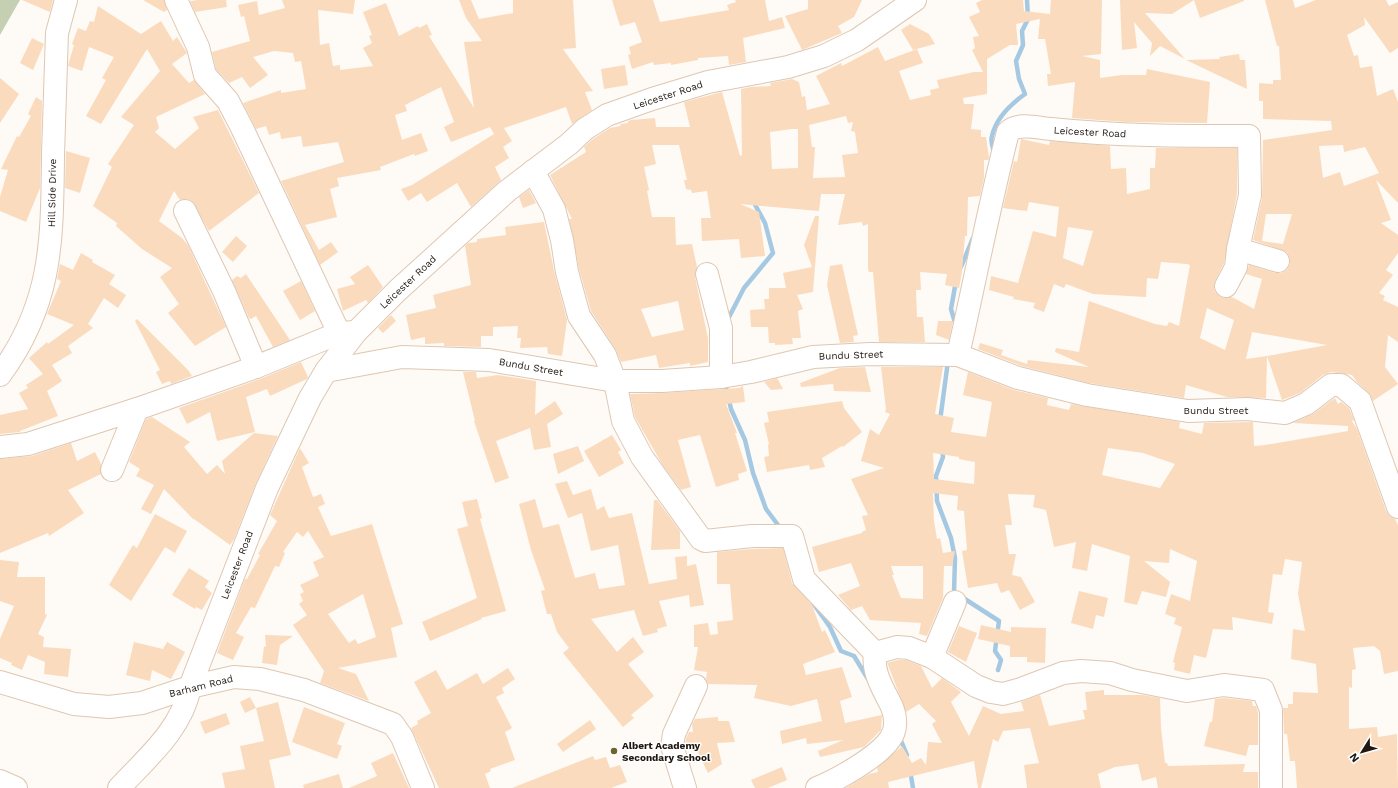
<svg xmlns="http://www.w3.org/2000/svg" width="1398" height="788" font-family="'Work Sans',sans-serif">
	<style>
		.green { fill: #c5d0b3 }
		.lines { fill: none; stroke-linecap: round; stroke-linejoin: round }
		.stream { stroke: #a5c9e2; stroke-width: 4.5 }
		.building { fill: #fbdbbe; fill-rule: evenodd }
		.minor-casing { stroke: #dec7b2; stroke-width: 24 }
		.minor { stroke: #fff; stroke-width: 22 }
		.poi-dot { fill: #6c6531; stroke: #fff; stroke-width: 1.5 }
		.labels { text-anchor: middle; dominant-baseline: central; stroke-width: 3; stroke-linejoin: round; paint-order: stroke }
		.street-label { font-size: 10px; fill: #1f1710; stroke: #fff }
		.poi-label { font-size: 10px; font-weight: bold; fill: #1f1710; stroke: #fff; text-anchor: start }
	</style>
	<rect width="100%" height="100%" fill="#fefaf5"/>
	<!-- green -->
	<polygon class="green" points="0,0 20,0 0,35"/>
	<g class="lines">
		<!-- stream -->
		<g class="stream">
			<path d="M994 152C993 148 990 141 992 136 996 118 1011 104 1025 94L1019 79 1016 61 1023 45 1022 31 1028 19 1027 0"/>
			<polyline points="961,267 973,238"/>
			<polyline points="956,281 951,309 956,326"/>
			<polyline points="727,321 744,288 773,253 765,223 753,201"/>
			<polyline points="725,383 731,409 745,440 753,473 766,509 781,529"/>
			<polyline points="940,421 948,361"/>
			<polyline points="942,448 943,457 936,476 937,501 951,538 955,558 954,592 999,621 995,651 1001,660 998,670"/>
			<polyline points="813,603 830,627 841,651 854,656 868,679"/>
			<polyline points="899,736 907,755"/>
			<polyline points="910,770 913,788"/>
		</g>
	</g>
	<!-- building -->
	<g class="building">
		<polygon points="22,0 53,0 50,12"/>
		<polygon points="143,0 164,0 167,10 164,12"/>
		<polygon points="198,0 226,0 227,7 195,12 190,1"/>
		<polygon points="282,0 355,0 353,14 318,10 320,45 329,43 333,66 340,65 340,70 373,66 363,48 372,43 369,36 372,35 363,12 386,3 399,36 418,26 419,28 427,24 432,35 429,36 474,108 464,42 482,41 466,18 459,0 471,0 479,19 513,13 513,0 573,0 576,48 563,49 593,91 585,92 592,110 572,124 566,107 504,128 512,141 503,147 509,158 495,167 501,180 471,207 457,183 427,202 421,193 408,201 401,189 412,185 494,134 490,127 451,142 444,127 454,122 441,87 405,105 407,111 395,115 402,140 421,133 428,151 415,156 414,154 380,167 381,170 337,178 339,186 330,189 337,217 305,225 319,250 331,242 338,252 320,265 281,181 344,162 338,142 303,147 301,136 281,139 280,132 269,135 266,126 256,129 243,103 281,90 281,93 306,89 301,61 295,62 293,53 274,51 253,57 268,75 250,88 242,77 229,83 216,69 212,52 250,41 244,16 241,17 238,5 257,1 259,15 285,8"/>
		<polygon points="612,0 653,0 660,22 729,10 727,5 736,2 735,0 765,0 769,21 782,17 785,28 743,38 746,62 729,65 728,56 698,58 698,60 671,65 671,63 654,65 653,62 632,69 628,55 631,54 629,47 642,42 635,22 620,26"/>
		<polygon points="808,0 862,0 854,17 838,26 842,33 802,50 785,16 808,9"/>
		<path d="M982 0H1023L1024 11 1050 14 1051 0H1102L1101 54 1082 56 1100 60V78L1122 75H1146L1147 69 1210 82 1207 123 1126 122 1072 118 1075 82 1048 86 1047 74H1051L1045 39H1038L1040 19 1016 24 1018 45H1010L987 59V94L963 98 964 104H974L971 129 981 130V137H986L989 158 988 160H984V178L980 196 968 197 967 236H965L962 272 959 288 945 285 947 274 920 272 921 290H916L917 317H923L925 342H879L873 272H869L868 269V224L863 226 862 222 838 225 845 194H821L819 211 740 204 759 212 765 256 741 258 739 239 702 241 701 218H711L707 191 692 193 691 190 686 189 684 180H687L679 145H652L656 164 644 167 649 190 647 191 652 217H675L676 245 692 244 697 267 695 277 708 338V362L690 366V363L659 368 656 355 621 362 615 348 591 311 579 269 569 219H572L550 175 586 152 584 147 593 139 610 128 621 126 620 124 628 123V121L631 120 655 118 656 127H690L684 102 722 92 740 156 742 155 741 89 751 87 771 86 770 83 792 79 799 82 802 97 805 96 807 110 830 104 816 76 841 63 842 66 878 47 885 61 917 49 923 63 899 71 910 100 931 95 930 90 939 88 937 80 974 72H983L972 50 975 48 973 37 979 36 969 17 980 12 976 3ZM846 116 848 123 853 122 851 131 855 132 858 153 842 155 845 177 813 178 815 147H812L809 125ZM792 129H798V168L772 169 770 132ZM678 301 684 330 652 337 641 309Z"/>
		<polygon points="1120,0 1244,0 1244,1 1200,18 1194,0 1172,14 1145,13 1185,59 1160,46 1150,56 1152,43 1134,22 1137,48 1122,50"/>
		<path d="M1265 0H1293L1295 8 1316 0H1386L1389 6 1398 2V48L1390 53 1364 17 1365 25 1347 35 1354 56 1358 55 1360 68 1372 66 1377 96 1393 89 1398 102V203L1376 180 1391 220 1381 223 1398 235V253L1386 270 1393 275 1379 293 1385 296 1383 300 1398 307V342L1388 335 1385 367 1398 384 1373 401 1368 392 1357 382 1352 375 1331 372 1323 375 1300 393 1282 400 1267 356 1327 345 1252 332 1246 359 1267 356 1266 398 1227 397 1186 385 1184 398 1089 383 1022 366 978 349 980 343 1003 350 1001 355 1027 364 1028 360 1089 367 1055 352 1056 348 1079 352 1089 301 1155 324 1167 326 1169 322 1179 326 1190 265 1187 264 1161 262 1158 279 1147 278 1146 297 1093 294 1066 284 1064 288 1054 284 1044 312 1033 308 1035 303 1013 299 1014 297 989 290 991 276 1018 283 1033 231 1056 237 1059 207 1029 202 1027 211 1003 208 1014 161 1017 162 1021 139 1049 145 1050 141 1110 146 1111 169 1126 168 1127 194 1150 189V168H1155L1156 148H1237V194L1224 263 1215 281 1214 287 1215 292 1221 297H1232L1254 309 1262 279 1246 274 1249 265 1275 273H1281L1287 270 1290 264V259L1287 252 1253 240 1262 198 1263 140 1332 130 1331 121 1263 119V101H1259V83L1273 84V80H1281L1279 46H1277ZM1343 145 1344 152 1365 147 1379 173 1344 186 1340 172 1323 178 1319 146ZM1266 214H1292L1283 244 1262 241ZM1068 227 1093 231 1083 266 1063 258ZM1207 308 1234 320 1225 350 1200 338Z"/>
		<polygon points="98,6 141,34 161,21 173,41 177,37 187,53 172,64 189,83 194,80 205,94 156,117 159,128 155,132 175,149 199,128 193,117 218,110 259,193 209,231 192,201 186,199 180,200 174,191 159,221 182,238 188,245 226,327 195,346 168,313 179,304 160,277 172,268 142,249 116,226 117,223 93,206 112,167 108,164 134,125 121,117 160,71 147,49 101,124 86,116 106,80 102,78 114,57 89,47 82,71 68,66 69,62 74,45 72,44 78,28 86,31 90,21 94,22"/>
		<polygon points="910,24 929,34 935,44 913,50 901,30"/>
		<polygon points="32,38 44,44 33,70 20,63"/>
		<polygon points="1239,54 1240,60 1245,60 1247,89 1186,60 1220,59 1219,57"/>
		<polygon points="625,65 628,85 604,89 601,69"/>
		<polygon points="0,78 19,94 0,123"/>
		<polygon points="36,97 42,101 40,188 26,222 0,211 0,197 8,170 1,169 17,136 19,137 31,116 28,114"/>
		<polygon points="66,151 90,158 80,193 65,188"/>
		<polygon points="529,190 536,203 523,208 519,197"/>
		<polygon points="815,216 819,216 813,292 797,295 803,309 798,311 801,338 792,338 793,344 775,345 775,343 769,343 768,327 751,327 750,310 765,309 764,299 769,299 769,288 786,288 783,273 812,267 804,245"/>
		<polygon points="544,222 555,275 567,320 562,356 548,354 547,347 520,348 521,338 517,338 518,326 493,327 493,336 481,336 481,347 444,346 444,343 425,344 425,337 411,340 406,315 436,308 433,295 471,285 465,246 468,243 477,242 477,239 506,235 505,227"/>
		<polygon points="236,236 247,246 233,262 222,252"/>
		<polygon points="81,253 93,260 92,262 115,275 109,284 126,295 118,308 104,298 88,324 93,328 68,346 72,353 52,365 62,381 47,391 58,416 20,431 20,432 0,434 0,415 28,409 19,393 28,388 26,385 43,374 29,358 47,342 48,344 74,325 47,314 61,281 57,279 60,264 73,270"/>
		<polygon points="842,264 858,335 853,336 854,342 840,343 827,285 830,266"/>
		<polygon points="368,265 383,287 368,303 366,300 343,311 337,289 355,284 350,277"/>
		<polygon points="246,274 290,340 273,347 256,316 251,319 249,318 232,280 237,276 241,278"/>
		<polygon points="301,281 315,311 300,320 283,291"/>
		<polygon points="391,315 396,321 383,333 378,328"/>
		<polygon points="137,319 188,370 192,376 171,384 170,381 162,384 156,372 160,370 135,321"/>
		<polygon points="938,321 953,321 949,340 936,335"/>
		<polygon points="301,362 308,377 307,379 270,396 267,389 246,397 255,432 217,441 210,412 187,424 179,408 260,379"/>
		<polygon points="865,367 871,392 834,391 833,384 801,387 800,383 840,368"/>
		<path d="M881 367H943L935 414 954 418 951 432 986 437 992 402 963 395 968 372 1014 390 1048 398 1047 405 1069 410 1071 404 1180 422 1179 428 1202 434 1204 423 1253 422 1254 446 1265 445 1348 431V426L1293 423 1313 414 1335 398 1338 404 1341 402 1349 408 1354 420 1352 421 1357 429 1386 511 1390 516 1395 519 1398 525V671L1384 674 1380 651 1374 646 1353 648 1356 669 1352 670V688L1349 687V729L1377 727 1378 737 1397 734 1398 788H1297L1295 761H1290L1287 734H1284L1283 708H1288V704H1293V692L1318 693 1316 664 1291 659 1293 629 1305 631 1298 594 1302 562 1285 559 1282 575 1273 574 1268 612 1274 613 1272 624 1232 617 1233 630 1213 629 1206 658 1194 655 1190 674 1174 670 1175 663 1173 662 1182 627 1174 624 1176 618 1165 614 1171 594 1190 601 1197 561 1170 549 1169 563 1144 561 1170 582 1166 597 1142 591 1137 605 1124 602 1130 556 1092 544 1087 571 1072 568 1076 542 1054 547 1046 510 1033 507 1035 495 1008 494 1012 525H1005L1009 554H1016L1012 575 1021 577 1035 602 1020 610 1009 590 1001 593 997 583 968 588 962 551 967 550 964 511 957 510 958 496 933 493 934 521 937 539 940 538 943 553 955 551 952 566H944L943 598 927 636 919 634 921 623 870 620 862 606 851 610 838 595 860 586 851 563 819 572 812 547 862 533V532L866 530 862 516 868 515 851 479 884 468 861 461 870 429 879 435 890 414 885 412 886 409ZM1108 448 1143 453 1175 464 1160 488 1102 475ZM933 453 959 457V459L975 462 974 484 934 479ZM891 566H923V599L901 598 892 575H894Z"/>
		<polygon points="463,372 476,372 477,378 498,375 536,381 535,415 555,401 563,414 547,424 551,447 534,450 530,428 496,441 509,478 495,483 474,421 475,421"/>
		<polygon points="777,378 783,389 771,390 764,382"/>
		<polygon points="743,386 745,402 726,404 737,433 735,433 747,471 738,474 739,480 716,487 700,435 678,440 691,487 681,490 662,464 635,417 630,394 663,393 739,388"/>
		<polygon points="842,401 844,408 862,432 843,447 842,446 822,458 825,467 810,470 809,465 767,472 764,457 769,456 768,445 769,444 764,423 769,422 767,412"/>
		<polygon points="152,417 190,442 184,447 207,474 217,465 225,474 222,461 254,433 278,436 256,483 234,539 230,545 194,519 194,520 164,489 151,514 141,509 154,485 136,476 140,469 129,462 146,419"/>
		<polygon points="612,435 621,450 618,452 624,463 599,477 584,451"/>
		<polygon points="71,443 77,461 95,452 101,464 101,474 68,490 84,513 49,536 48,533 0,553 0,459 32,456"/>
		<polygon points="578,446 584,461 558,474 553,454"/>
		<path d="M300 448 309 463 302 467 313 497 321 494 325 504 318 507 331 536 372 524 403 624 391 628 397 657 338 668 356 674 369 701 320 683 324 671 293 625 307 615 299 604 303 601 300 594 304 592 300 585 319 576 313 562 324 557 308 531 303 537 297 532 283 552 285 553 279 567 275 566 255 608 251 607 236 633 244 637 233 660 217 653 245 579H247L260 555 258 554 277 521 270 515ZM363 594 376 637 358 644 355 639 349 643 328 614Z"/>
		<polygon points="567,481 573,495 591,489 597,510 604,506 609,518 632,513 649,584 677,579 675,557 687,556 687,566 696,564 704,605 690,607 689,595 659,601 667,626 657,629 658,632 643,636 634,610 591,619 617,652 633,637 644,652 628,664 654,696 631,715 634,718 623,727 563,653 569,648 557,632 551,614 547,614 541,591 545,590 531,550 519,504 535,499 543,528 559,524 575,578 595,573 599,589 625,585 618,545 591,551 582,513 568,518 555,484"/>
		<polygon points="477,499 482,518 480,519 506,611 481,618 482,619 430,641 422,622 477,598 457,529 468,526 462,502"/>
		<polygon points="654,500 657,500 680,531 680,549 651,550"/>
		<polygon points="155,514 187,531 175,553 165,547 131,601 109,585 133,545 137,548"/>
		<polygon points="783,548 792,583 812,605 822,632 825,630 835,652 803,664 806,675 842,667 852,697 840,701 845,723 882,715 881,730 864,747 820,757 818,751 843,740 807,744 806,738 782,744 780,731 822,721 817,699 791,706 754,698 757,685 708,684 706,678 707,672 694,670 698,647 694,647 694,625 708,623 710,635 718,634 717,622 733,620 730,584 717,584 717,552 752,549"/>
		<polygon points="0,560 19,562 17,577 45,577 45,614 47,615 38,634 44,637 43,647 71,649 68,677 44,674 45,662 28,655 22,670 11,665 12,663 0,658 0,639 14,606 0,601"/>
		<polygon points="189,568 209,581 205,587 212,593 202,610 196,607 195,609 172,595"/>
		<polygon points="1079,591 1108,598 1104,617 1096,615 1093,629 1071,623"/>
		<polygon points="981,625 1011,632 1011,627 1046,628 1045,663 1027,662 1027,657 1010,657 1010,646 978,639"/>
		<polygon points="959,626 977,633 966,662 948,652"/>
		<polygon points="265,635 293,636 280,645 277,665 262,663 264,646 266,647"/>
		<polygon points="134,642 163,649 167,642 185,652 171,679 152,670 150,681 126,675"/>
		<polygon points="898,660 906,660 921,666 932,688 942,678 961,692 951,702 969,736 983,706 1001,714 1024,711 1021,702 1040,695 1049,726 1085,719 1083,710 1087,710 1085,692 1104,690 1104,695 1143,695 1160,698 1161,728 1165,763 1167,763 1168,766 1245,764 1243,772 1258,772 1258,788 1158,788 1156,777 1142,781 1138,764 1115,767 1098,774 1101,788 1027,788 1024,765 1039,763 1030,728 1003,731 998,742 993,739 981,788 978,788 974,761 888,782 889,788 846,788 869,774 878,772 877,768 902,746 912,763 921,758 926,765 928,742 942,743 932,724 936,721 919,704 906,712 888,665 887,663"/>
		<polygon points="508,668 515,679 502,688 504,693 496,697 512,728 505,732 515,760 490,769 491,771 485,774 490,788 439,788 411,728 418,724 417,721 431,713 414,682 436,670 447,690 477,673 483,684"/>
		<polygon points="250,697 256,708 278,702 291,755 269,760 275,788 225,788 222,773 245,769 240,746 264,741 256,708 245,713 240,702"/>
		<polygon points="1224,698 1252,701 1253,706 1256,706 1258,712 1258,745 1249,745 1246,756 1204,746 1210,722 1212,722 1215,699"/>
		<polygon points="304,707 345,723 337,744 342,746 337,759 292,742"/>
		<polygon points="226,713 230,724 205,734 200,722"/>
		<polygon points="718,717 718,721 729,721 735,742 717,743 722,764 708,773 695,746 685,747 686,738 689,732 693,732 692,724 695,719"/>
		<polygon points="590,720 596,729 563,752 557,744"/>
		<polygon points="393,753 409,788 349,788 377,776 371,763"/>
		<polygon points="593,756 595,760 606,757 610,768 620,765 627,782 611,788 512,788"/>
		<polygon points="782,767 787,780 768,788 755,788 751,780"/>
		<polygon points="339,774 343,788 304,788 303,785"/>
	</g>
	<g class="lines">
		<defs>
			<g id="minor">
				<polyline points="176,0 198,47 205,75 228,101 242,128 339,333"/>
				<polyline points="533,171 554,209 562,240 567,272 579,316 605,355 615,381 623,421 642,457 701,539 705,541 752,536 792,536 804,579 875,653"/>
				<polyline points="185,211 224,291 256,367"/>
				<polyline points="1238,249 1278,261"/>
				<polyline points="707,274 721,328 721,377"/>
				<path d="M958 355C975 281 989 206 1008 132 1018 122 1038 128 1051 129 1117 136 1183 136 1249 136L1250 195 1238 249 1236 267 1226 286"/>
				<polyline points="326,371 402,357 489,360 615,381 662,381 721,377 751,372 813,357 870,354 958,355 1018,378 1087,395 1188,411 1247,409 1285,413 1306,404 1331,385 1341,385 1360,401 1398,507"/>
				<path d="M0 375C53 303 52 240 53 155 54 114 56 73 57 33L66 0"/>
				<polyline points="0,447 28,444 137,409 256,367 339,333 356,332"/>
				<polyline points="112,470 137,409"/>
				<polyline points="875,653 897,647 909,648 932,657 976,686 991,692 1003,694 1021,689 1063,673 1081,671 1110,673 1132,680 1187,691 1224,685 1263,690 1271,710 1271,788"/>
				<polyline points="932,657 955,602"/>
				<polyline points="0,682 74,704 109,707 142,703 190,687 234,677 260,679 304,690 393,724 402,737 423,788"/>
				<polyline points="0,781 16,788"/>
				<path d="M119 788C147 758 182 729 190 687L267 488 310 398 326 371 356 332 398 290 507 191 569 144 585 129 607 115 652 99 708 82 788 67 824 56 857 40 915 0"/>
				<polyline points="685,788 672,746 674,734 696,686"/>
				<path d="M817 788C837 780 878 757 890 739 897 730 896 717 892 707 884 690 872 673 875 653"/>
			</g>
		</defs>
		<!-- minor casing -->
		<use href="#minor" class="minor-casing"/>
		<!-- minor -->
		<use href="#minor" class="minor"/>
	</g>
	<!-- markers -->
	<circle class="poi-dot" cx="614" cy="751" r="4"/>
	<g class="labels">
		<!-- street labels -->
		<g class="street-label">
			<text transform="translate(668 95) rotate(-18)">Leicester Road</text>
			<text transform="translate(1090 132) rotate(3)">Leicester Road</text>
			<text transform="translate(52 193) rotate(-89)">Hill Side Drive</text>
			<text transform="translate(408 282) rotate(-43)">Leicester Road</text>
			<text transform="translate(851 355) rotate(-2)">Bundu Street</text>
			<text transform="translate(531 367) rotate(10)">Bundu Street</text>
			<text x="1216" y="410">Bundu Street</text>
			<text transform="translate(237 565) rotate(-69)">Leicester Road</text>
			<text transform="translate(201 686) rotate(-14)">Barham Road</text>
		</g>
		<!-- poi labels -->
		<g class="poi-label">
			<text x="622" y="745">Albert Academy<tspan x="622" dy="12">Secondary School</tspan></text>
		</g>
	</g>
	<!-- north arrow -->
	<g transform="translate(1362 752) rotate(233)" stroke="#ffffff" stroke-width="3" paint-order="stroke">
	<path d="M0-3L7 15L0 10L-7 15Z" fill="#1f1710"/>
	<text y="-6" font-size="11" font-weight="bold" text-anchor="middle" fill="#1f1710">N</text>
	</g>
</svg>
